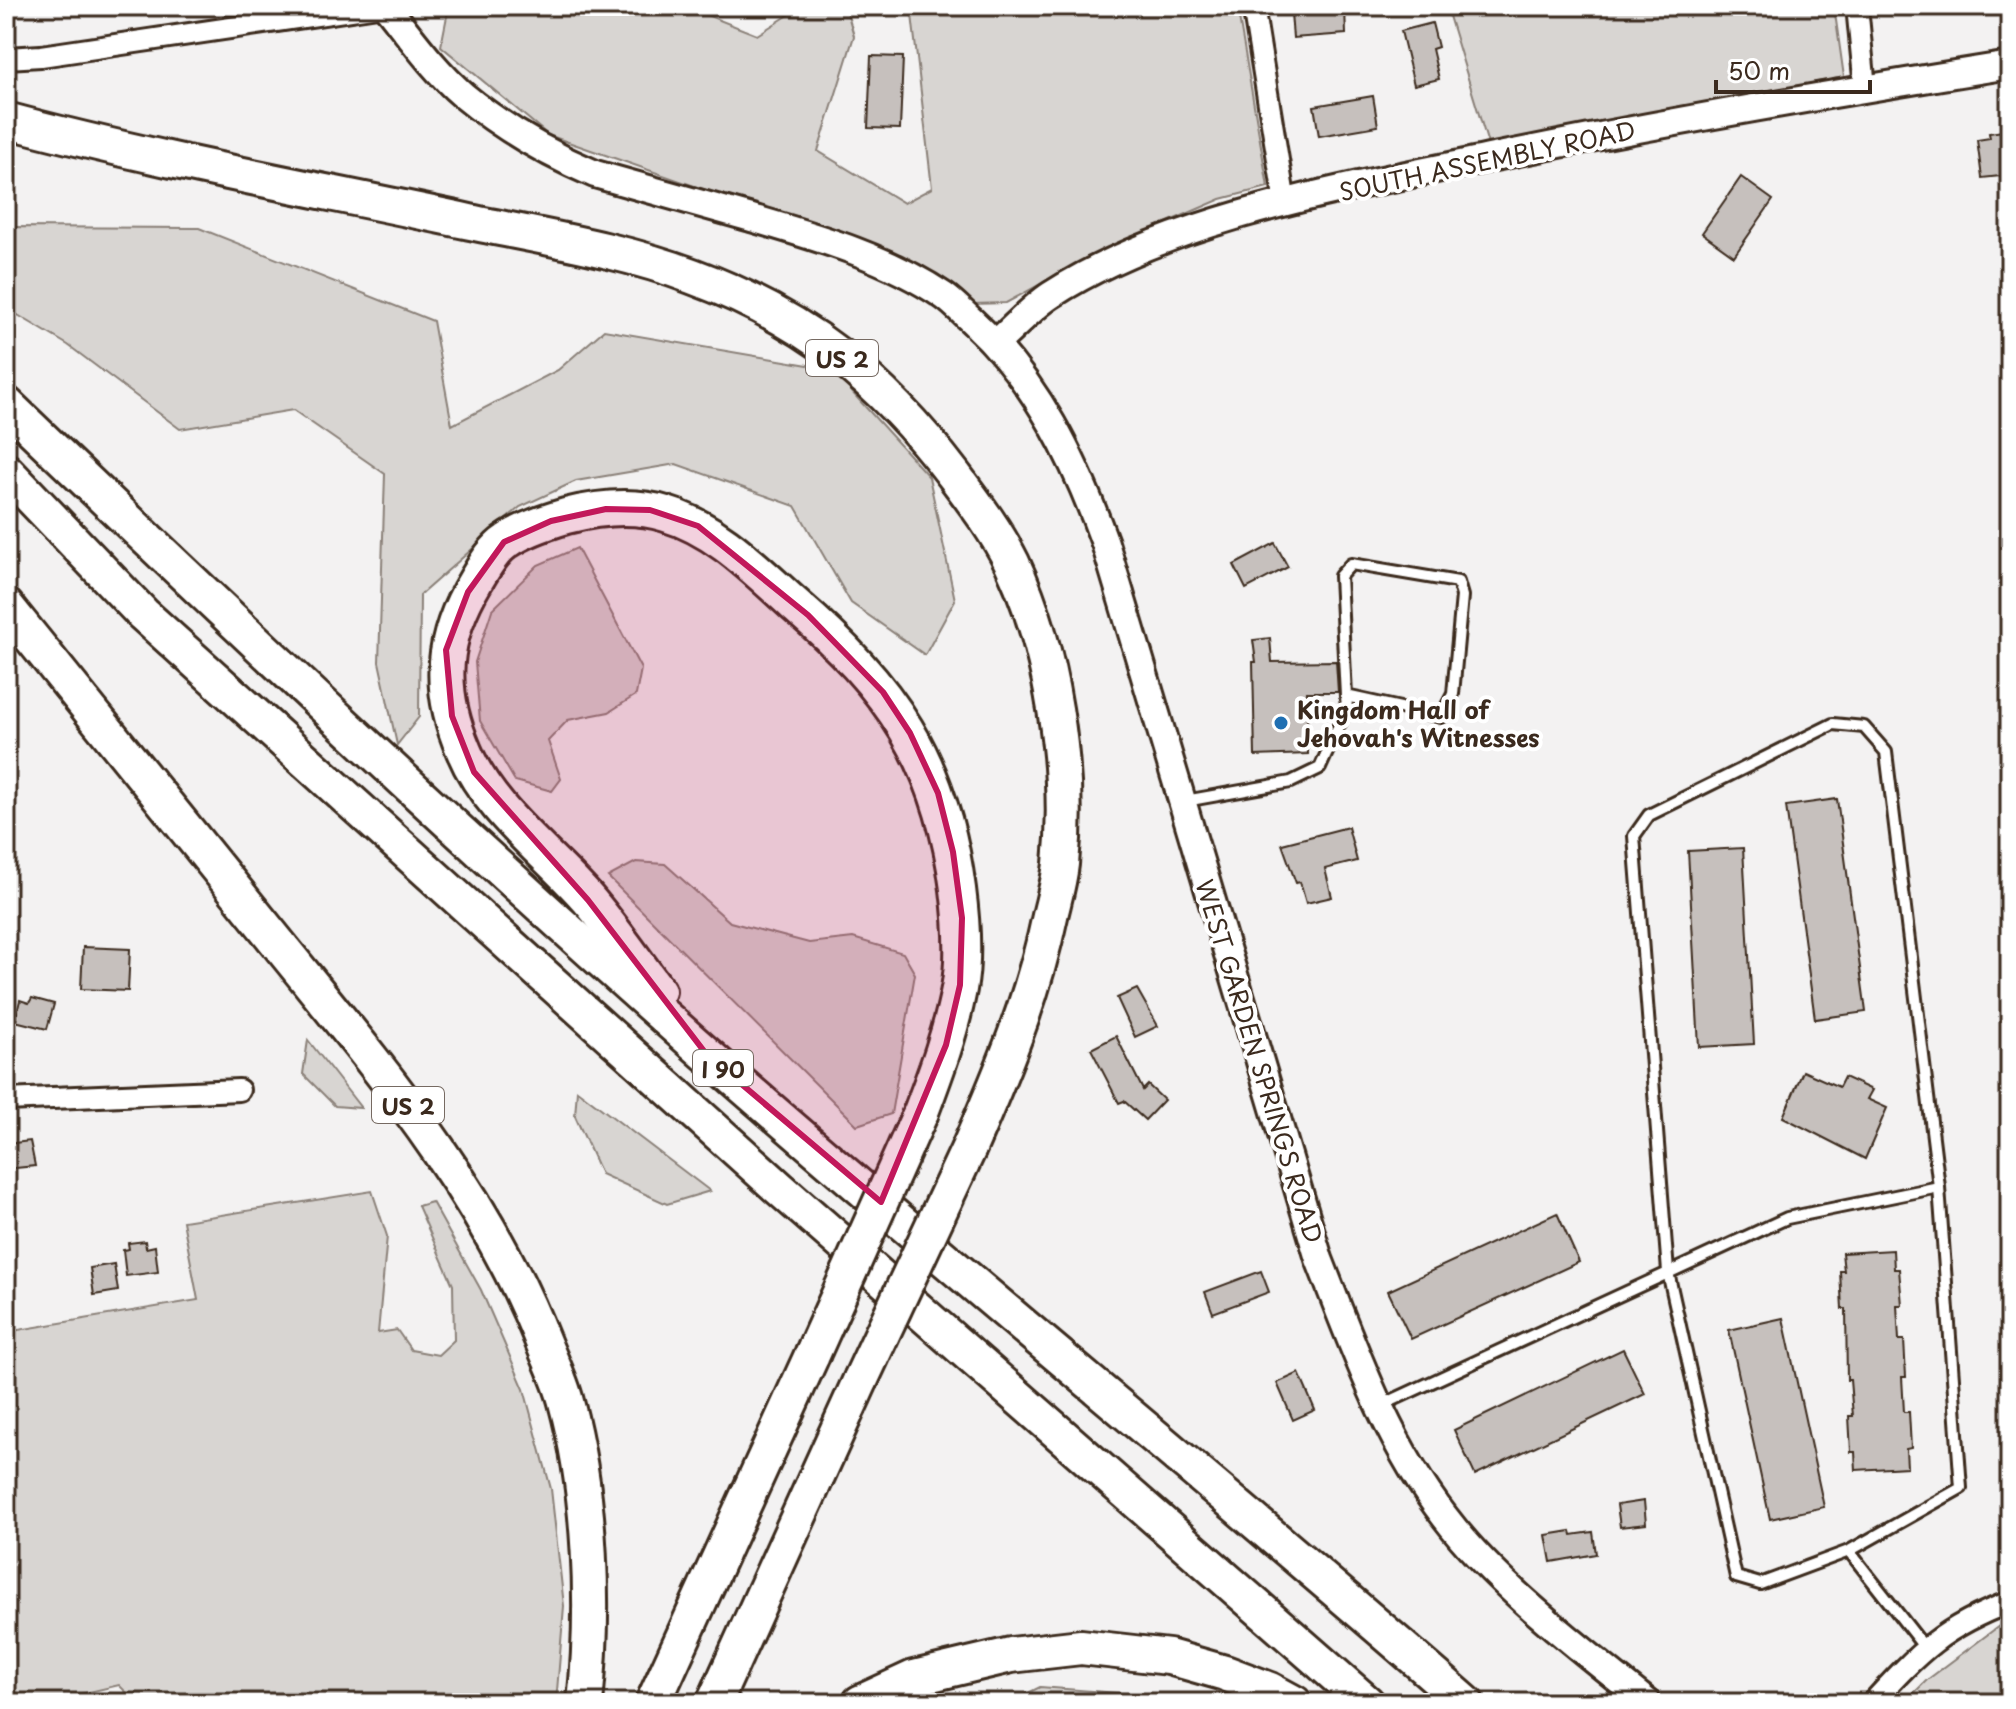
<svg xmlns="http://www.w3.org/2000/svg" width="2016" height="1709" font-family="'Playpen Sans',sans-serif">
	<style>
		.green { fill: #d8d5d2; stroke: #8a8078; stroke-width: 2 }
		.building { fill: #c6c0bd; stroke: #3b2a1e; stroke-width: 2 }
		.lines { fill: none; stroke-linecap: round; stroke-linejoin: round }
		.lane-casing { stroke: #3b2a1e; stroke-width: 16 }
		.street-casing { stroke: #3b2a1e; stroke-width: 26 }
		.secondary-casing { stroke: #3b2a1e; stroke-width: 32 }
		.highway-casing { stroke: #3b2a1e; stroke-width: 40 }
		.lane { stroke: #fff; stroke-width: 10 }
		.street { stroke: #fff; stroke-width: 20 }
		.secondary { stroke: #fff; stroke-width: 26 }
		.highway { stroke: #fff; stroke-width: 34 }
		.highway-bridge-casing { stroke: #3b2a1e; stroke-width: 40; stroke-linecap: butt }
		.highway-bridge { stroke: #fff; stroke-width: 34 }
		.marked { fill: #c2185b; fill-opacity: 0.2; stroke: #c2185b; stroke-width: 6; stroke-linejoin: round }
		.poi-dot { fill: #1f6fb2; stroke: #fff; stroke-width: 3 }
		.labels { text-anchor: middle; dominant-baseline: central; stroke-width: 8; stroke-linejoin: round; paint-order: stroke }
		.shield { fill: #fff; stroke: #766a62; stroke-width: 2 }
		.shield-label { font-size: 22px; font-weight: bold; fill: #3b2a1e }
		.street-label { font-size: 24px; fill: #3b2a1e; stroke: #fff }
		.poi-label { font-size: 24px; font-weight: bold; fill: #3b2a1e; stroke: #fff; text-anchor: start }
	</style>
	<rect width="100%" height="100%" fill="#f3f2f2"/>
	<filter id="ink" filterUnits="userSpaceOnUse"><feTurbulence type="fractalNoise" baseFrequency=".0125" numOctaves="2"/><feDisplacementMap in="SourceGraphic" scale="16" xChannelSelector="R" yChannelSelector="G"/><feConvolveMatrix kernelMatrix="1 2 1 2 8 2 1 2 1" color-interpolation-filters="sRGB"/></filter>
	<g filter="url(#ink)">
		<!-- green -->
		<g class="green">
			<polygon points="449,6 684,6 757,35 803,6 842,6 846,8 854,36 818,151 904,203 932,188 911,6 1237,6 1268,187 1221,199 1101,251 1006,303 972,304 781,216 548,135 441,46"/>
			<polygon points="1446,6 1834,6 1844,77 1488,144"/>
			<polygon points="6,227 199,228 433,321 452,425 558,370 604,330 831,369 929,477 955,600 925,655 851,603 795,506 676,464 576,481 520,507 420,595 419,717 397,745 379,662 385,474 293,410 180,429 68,345 6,308"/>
			<polygon points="577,548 641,669 636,695 609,712 568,720 548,741 561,779 552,791 515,781 480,721 475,662 492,610 538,565"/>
			<polygon points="636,862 665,864 730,922 809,943 853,938 903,953 915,974 891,1114 857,1125 608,877"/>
			<polygon points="308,1040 361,1108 335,1106 303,1074"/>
			<polygon points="577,1090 710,1191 667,1204 601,1174 575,1116"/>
			<polygon points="372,1191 387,1236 378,1333 397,1330 411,1350 438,1355 454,1340 453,1285 418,1206 432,1202 481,1290 524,1389 551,1489 564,1606 556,1703 137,1703 119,1685 42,1703 6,1703 6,1332 198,1300 183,1221"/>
			<polygon points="2010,1622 2010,1703 1904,1703 1927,1680 2003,1623"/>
			<polygon points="1040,1687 1183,1698 1203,1703 1008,1703"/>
		</g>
		<!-- building -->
		<g class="building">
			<polygon points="1345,9 1346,34 1293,38 1291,13"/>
			<polygon points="1432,23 1438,47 1432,49 1439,79 1414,85 1401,31"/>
			<polygon points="871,56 903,57 900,129 868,128"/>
			<polygon points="1373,96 1378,126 1319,136 1314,106"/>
			<polygon points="2010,130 2010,175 1982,178 1977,140 1990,138 1989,133"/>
			<polygon points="1741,177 1773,200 1734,256 1702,233"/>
			<polygon points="1275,543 1288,567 1246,589 1234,565"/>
			<polygon points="1270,638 1272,662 1336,661 1338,692 1307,692 1308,754 1255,756 1253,662 1256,662 1253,640"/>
			<polygon points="1837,799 1866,1012 1815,1019 1786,806"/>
			<polygon points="1348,827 1357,861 1325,869 1332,897 1306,903 1300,882 1296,883 1282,844"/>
			<polygon points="1743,848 1754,1044 1699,1047 1688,851"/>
			<polygon points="83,947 130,949 128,991 81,989"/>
			<polygon points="1137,989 1158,1026 1135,1037 1117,998"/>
			<polygon points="32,998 54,1004 47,1029 15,1021 20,1000 29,1003"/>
			<polygon points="1116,1036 1143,1090 1148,1085 1164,1100 1145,1120 1124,1101 1119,1103 1091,1049"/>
			<polygon points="1803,1071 1839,1087 1844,1077 1872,1090 1867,1099 1887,1108 1865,1159 1783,1117"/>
			<polygon points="30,1141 35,1166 6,1169 6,1144"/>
			<polygon points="1557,1213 1579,1262 1411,1339 1388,1291"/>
			<polygon points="145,1241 146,1248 155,1246 158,1272 126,1276 123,1250 129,1249 128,1243"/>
			<polygon points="1893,1250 1894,1269 1899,1269 1902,1305 1897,1305 1899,1340 1904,1340 1906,1377 1902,1377 1904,1412 1909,1412 1911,1448 1906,1449 1907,1467 1856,1470 1855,1452 1851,1452 1849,1416 1853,1416 1850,1380 1847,1380 1846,1309 1842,1309 1840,1271 1844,1271 1842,1253"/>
			<polygon points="114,1264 118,1291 94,1295 90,1268"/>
			<polygon points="1261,1271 1269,1292 1213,1313 1205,1292"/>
			<polygon points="1783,1318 1824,1507 1770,1519 1729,1330"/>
			<polygon points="1623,1349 1645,1394 1475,1475 1454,1430"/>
			<polygon points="1299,1373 1315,1410 1293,1420 1277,1383"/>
			<polygon points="1644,1501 1646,1524 1620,1527 1617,1505"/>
			<polygon points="1571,1531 1572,1535 1593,1532 1596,1554 1551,1562 1546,1535"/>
		</g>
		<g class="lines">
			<defs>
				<g id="lane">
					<polyline points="1185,801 1291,782 1320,768 1347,708 1346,696 1340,576 1351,564 1458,582 1462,596 1453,694 1441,717 1346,696"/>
					<polyline points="1382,1405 1787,1218 1939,1187 1886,752 1864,727 1833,724 1649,815 1634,836 1668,1272 1736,1577 1760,1584 1849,1551 1925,1648"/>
					<polyline points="1849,1551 1961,1488 1939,1187"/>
				</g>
				<g id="street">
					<polyline points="1253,6 1285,203"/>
					<polyline points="1857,6 1865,88"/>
					<polyline points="6,58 41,56 378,6"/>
					<polyline points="6,1100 239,1090"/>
					<path d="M1872 1703C1919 1652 1943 1627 2010 1602"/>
				</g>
				<g id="secondary">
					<path d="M386 6C410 36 434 70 463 95 503 128 548 154 595 174 646 188 697 203 748 217 816 237 885 256 944 296 954 303 963 313 972 321 1037 381 1075 460 1105 543L1319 1259C1354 1348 1386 1441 1445 1517 1497 1586 1581 1649 1648 1703"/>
					<path d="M996 343C1014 328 1031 308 1051 295 1174 215 1361 185 1504 155 1672 121 1841 92 2010 65"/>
				</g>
				<g id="highway">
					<path d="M6 120C159 161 316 189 470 222 542 237 624 250 692 276 806 318 881 379 954 475 975 503 997 532 1012 563 1052 648 1071 771 1061 864 1059 882 1054 899 1050 916 1033 998 1002 1072 969 1148"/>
					<path d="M6 404C235 624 466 842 704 1052 955 1273 1215 1483 1466 1703"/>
					<polyline points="6,471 143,614 779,1188 1367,1703"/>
					<path d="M6 606C96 718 186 830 277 942 378 1067 484 1190 543 1342 551 1362 561 1382 566 1402 591 1494 595 1609 585 1703"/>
					<path d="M658 991C635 961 613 928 588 899 547 852 489 811 464 751 437 689 441 638 476 580 484 567 493 550 507 541 524 529 546 522 566 516 598 508 634 504 666 514 717 529 755 569 794 604 891 688 941 759 958 889 962 920 965 957 959 989 951 1032 936 1072 921 1112"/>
					<polyline points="653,1703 812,1355"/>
					<polyline points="714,1703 861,1379"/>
					<polyline points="860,1703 914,1678 1011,1655 1081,1647 1169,1657 1225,1673 1270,1690 1294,1703"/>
				</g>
			</defs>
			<!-- lane casing -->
			<use href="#lane" class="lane-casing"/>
			<!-- street casing -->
			<use href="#street" class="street-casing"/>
			<!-- secondary casing -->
			<use href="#secondary" class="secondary-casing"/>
			<!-- highway casing -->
			<use href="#highway" class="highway-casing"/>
			<!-- lane -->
			<use href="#lane" class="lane"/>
			<!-- street -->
			<use href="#street" class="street"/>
			<!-- secondary -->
			<use href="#secondary" class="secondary"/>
			<!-- highway -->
			<use href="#highway" class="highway"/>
			<defs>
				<g id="highway-bridge">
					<polyline points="812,1355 921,1112"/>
					<polyline points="861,1379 969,1148"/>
				</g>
			</defs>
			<!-- highway-bridge casing -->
			<use href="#highway-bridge" class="highway-bridge-casing"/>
			<!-- highway-bridge -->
			<use href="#highway-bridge" class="highway-bridge"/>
		</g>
	</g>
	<!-- marked area -->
	<path class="marked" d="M606 509 650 510 698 526 808 615 883 692 910 733 938 793 953 852 962 918 960 985 946 1045 881 1202 707 1055 588 900 474 772 452 716 446 650 468 592 504 542 551 521Z"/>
	<!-- markers -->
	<circle class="poi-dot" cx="1281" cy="723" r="8"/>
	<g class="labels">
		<!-- shield labels -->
		<g class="shield">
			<rect x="806" y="340" width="72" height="36" rx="6"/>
			<rect x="693" y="1050" width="60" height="36" rx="6"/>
			<rect x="372" y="1087" width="72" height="36" rx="6"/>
		</g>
		<g class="shield-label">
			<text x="842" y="358">US 2</text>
			<text x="723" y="1068">I 90</text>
			<text x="408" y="1105">US 2</text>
		</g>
		<!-- street labels -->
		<g class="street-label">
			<text transform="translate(1487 160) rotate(-12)">SOUTH ASSEMBLY ROAD</text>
			<text transform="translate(1260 1061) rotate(73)">WEST GARDEN SPRINGS ROAD</text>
		</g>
		<!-- poi labels -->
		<g class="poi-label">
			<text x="1297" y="709">Kingdom Hall of<tspan x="1297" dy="28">Jehovah's Witnesses</tspan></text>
		</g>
	</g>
	<!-- margin -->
	<rect width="2016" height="1709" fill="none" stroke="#fff" stroke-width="32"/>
	<rect x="16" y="16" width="1984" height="1677" fill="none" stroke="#3b2a1e" stroke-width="3" filter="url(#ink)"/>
	<!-- scale -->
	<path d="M1716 80v12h154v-12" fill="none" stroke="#3b2a1e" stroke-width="4"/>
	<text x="1728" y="80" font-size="24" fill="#3b2a1e" stroke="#ffffff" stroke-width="6" paint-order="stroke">50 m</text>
</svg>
